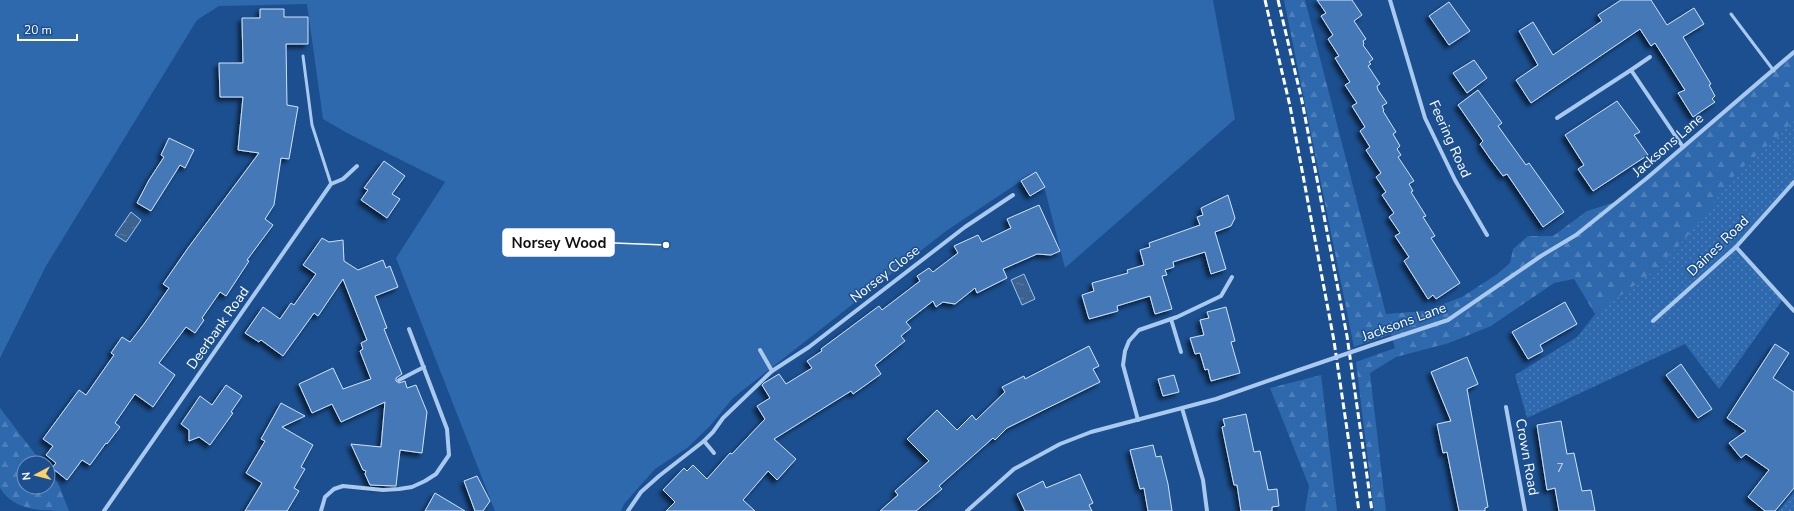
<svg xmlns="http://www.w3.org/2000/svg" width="1794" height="511" font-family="'Nunito Sans',sans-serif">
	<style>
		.grass { fill: url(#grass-dots) }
		.forest { fill: url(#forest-firs) }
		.green { fill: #2e69ad }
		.water { fill: url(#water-ripples); stroke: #9cc4f0 }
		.building { fill: #4478b7; stroke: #cfe3fa; filter: url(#shadow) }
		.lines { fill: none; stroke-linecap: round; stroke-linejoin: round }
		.service { stroke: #a9c9ee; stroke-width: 3 }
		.minor { stroke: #a9c9ee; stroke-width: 4 }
		.rail { stroke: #fff; stroke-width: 3; stroke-dasharray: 7 3; stroke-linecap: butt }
		.minor-bridge { stroke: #a9c9ee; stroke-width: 4 }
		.labels { text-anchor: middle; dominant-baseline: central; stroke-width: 3; stroke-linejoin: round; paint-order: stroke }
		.number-label { font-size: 12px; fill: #d0dded }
		.street-label { font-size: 14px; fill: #fff; stroke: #1b4f8f }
		.leader { fill: none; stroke: #fff; stroke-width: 1.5 }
		.callout-dot { fill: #fff; stroke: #1b4f8f; stroke-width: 1.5 }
		.callout { fill: #fff; stroke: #fff; stroke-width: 1.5 }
		.callout-label { font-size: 15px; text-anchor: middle; font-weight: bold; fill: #111 }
	</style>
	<defs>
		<pattern id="grass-dots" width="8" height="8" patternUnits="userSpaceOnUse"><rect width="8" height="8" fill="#2e69ad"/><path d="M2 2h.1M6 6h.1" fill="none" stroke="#4d80b9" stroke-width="1.8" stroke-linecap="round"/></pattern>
		<pattern id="forest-firs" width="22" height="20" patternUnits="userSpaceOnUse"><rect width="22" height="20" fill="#2e69ad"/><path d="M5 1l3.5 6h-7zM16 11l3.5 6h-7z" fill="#4d80b9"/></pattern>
		<pattern id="water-ripples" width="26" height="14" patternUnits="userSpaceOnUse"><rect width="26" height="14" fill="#3c6290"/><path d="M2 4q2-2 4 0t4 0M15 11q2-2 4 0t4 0" fill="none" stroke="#597aa1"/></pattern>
		<filter id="shadow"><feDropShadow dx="-3.5" dy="3.5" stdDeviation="2" flood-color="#0009"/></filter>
	</defs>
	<rect width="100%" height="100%" fill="#1b4f8f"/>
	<!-- grass -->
	<g class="grass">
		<polygon points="1794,52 1794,182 1736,247 1783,299 1719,389 1685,344 1527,418 1515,375 1577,337 1677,212"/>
		<polygon points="1794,492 1794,511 1778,511"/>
	</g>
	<!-- forest -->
	<g class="forest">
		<polygon points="1284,0 1305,0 1386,314 1425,311 1462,297 1496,275 1510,263 1513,249 1528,236 1553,236 1587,211 1619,201 1794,52 1794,119 1782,133 1736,173 1693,230 1654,271 1595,314 1574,279 1554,283 1491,326 1449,343 1396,357 1370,373 1386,511 1374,511 1356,362 1395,348 1391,334 1354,347"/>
		<polygon points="1321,375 1337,511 1305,511 1309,486 1270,388"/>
		<path d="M0 408 42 463H24V487H48V471L58 483 69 511C42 511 14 511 0 488Z"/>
	</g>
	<!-- green -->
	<polygon class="green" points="0,0 1213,0 1235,119 1065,268 1044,186 1021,181 946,231 733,398 710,426 687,448 655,469 624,504 621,511 495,511 396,258 445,182 347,133 323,119 307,4 219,6 197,20 46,266 0,358"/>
	<!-- water -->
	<g class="water">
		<polygon points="131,212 141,220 126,242 115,235"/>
		<polygon points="1024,274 1035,299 1022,305 1011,280"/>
	</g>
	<!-- building -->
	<g class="building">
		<polygon points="1317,0 1352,0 1362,15 1354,21 1366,39 1363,41 1364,44 1363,45 1373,59 1369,62 1371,64 1368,66 1380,84 1377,86 1378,90 1387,103 1382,106 1384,110 1383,111 1396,132 1393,134 1400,146 1397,149 1401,155 1398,157 1414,181 1409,184 1413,191 1411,192 1426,216 1423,217 1435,236 1431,238 1460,283 1436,299 1433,295 1428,299 1404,261 1409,257 1395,236 1400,233 1389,217 1394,213 1382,195 1386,192 1376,177 1381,173 1366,150 1370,147 1360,131 1365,127 1352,106 1357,103 1345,85 1350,82 1335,58 1339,56 1328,39 1333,35 1321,16 1326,13"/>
		<polygon points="1621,0 1651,0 1667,25 1694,8 1704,24 1683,37 1711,84 1709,85 1715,96 1712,99 1715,102 1693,117 1678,93 1685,90 1655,43 1651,46 1640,29 1531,103 1516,80 1538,65 1519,31 1533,22 1553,55 1602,21 1598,15"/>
		<polygon points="1449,2 1470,31 1449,45 1429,16"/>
		<polygon points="260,9 284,9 284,17 308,17 308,44 286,44 287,105 298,107 289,159 281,158 274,205 265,219 273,225 247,260 249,261 226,296 220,292 202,318 204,320 195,333 186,327 159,363 175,375 153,407 135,394 115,423 120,427 107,444 106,443 90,465 82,460 67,480 52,468 56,463 46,455 53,446 43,439 79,390 86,395 114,355 111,353 122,337 130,342 144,324 169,288 163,284 188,248 259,153 238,150 243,97 220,97 219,63 243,63 242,18 260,18"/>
		<polygon points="1474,60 1487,78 1467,93 1453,73"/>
		<polygon points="1478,90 1502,123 1498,126 1526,165 1529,163 1564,212 1543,227 1507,174 1503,176 1491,160 1480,144 1483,141 1458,105"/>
		<polygon points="1617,101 1640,132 1634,135 1648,155 1593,191 1578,169 1584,165 1565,135"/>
		<polygon points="169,138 194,150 185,168 180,165 151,211 137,203 149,180 164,157 161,155"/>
		<polygon points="384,161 405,176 392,194 400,199 387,218 361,200 368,190 364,188"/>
		<polygon points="1036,172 1045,187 1030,196 1021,181"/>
		<polygon points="1228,195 1235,218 1231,226 1215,232 1226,269 1211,274 1205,252 1173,262 1174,267 1165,270 1167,275 1162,276 1172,309 1155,314 1150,296 1117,306 1118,311 1089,319 1082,295 1094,291 1092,283 1128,273 1127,270 1144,265 1140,250 1150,247 1149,243 1200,225 1197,217 1203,215 1201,208"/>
		<polygon points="1039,205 1060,251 1051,255 1037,254 1003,269 1007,278 977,293 975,288 955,304 943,302 936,307 933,301 906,322 911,328 901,336 905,341 875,365 881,374 853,394 851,391 774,439 796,459 777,480 768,471 743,500 755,511 666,511 675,502 663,490 684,468 687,471 693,465 707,479 730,453 732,454 765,419 757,406 770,398 762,385 764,383 779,374 786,384 812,368 807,361 822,351 821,349 879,306 882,310 920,281 917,276 929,268 933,272 958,253 954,246 978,235 982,242 1011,228 1007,219"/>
		<polygon points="322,238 329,242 343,240 344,261 358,270 383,260 386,268 390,266 398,287 375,296 387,328 384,329 402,374 396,378 396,381 399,383 405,381 407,388 416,385 427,412 422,453 400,450 396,486 370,485 365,474 366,471 363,470 351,444 381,447 385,402 341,422 332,404 312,413 299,384 333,368 343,389 371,379 360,351 363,349 361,343 367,340 343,279 318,316 314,313 283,356 261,340 259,342 245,333 263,307 280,319 291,303 294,305 316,274 303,265"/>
		<polygon points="1565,302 1577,324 1540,345 1543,351 1528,359 1512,332"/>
		<polygon points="1226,307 1235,341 1231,342 1240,373 1211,381 1208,369 1205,370 1200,353 1195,354 1190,338 1204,335 1200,320 1209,318 1207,312"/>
		<polygon points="1775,344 1789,353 1773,378 1794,392 1794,488 1775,511 1765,511 1748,497 1769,470 1746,454 1741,458 1729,443 1746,431 1727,418"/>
		<polygon points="1089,346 1099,366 1093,369 1100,382 1007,428 995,440 993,438 939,486 942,489 916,511 880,511 898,495 895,491 929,461 907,439 937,410 957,430 972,415 976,420 1005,392 1002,387 1024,376 1025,379"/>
		<polygon points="1467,357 1478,384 1467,389 1488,507 1485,508 1485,511 1459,511 1447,452 1443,453 1437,424 1451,421 1431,372"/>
		<polygon points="1681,364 1712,409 1698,418 1666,375"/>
		<polygon points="1174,375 1179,392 1163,396 1158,379"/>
		<polygon points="226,385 242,396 231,412 233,413 210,445 199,437 189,441 189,430 181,424 200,396 212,405"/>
		<polygon points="281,403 305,416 282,427 313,445 301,467 305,469 294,488 299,491 287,511 245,511 262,483 246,473 265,441 261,439"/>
		<polygon points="1246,414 1254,452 1260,451 1268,490 1277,489 1279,506 1272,507 1272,511 1241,511 1237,485 1234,485 1222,427 1225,426 1223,419"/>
		<polygon points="1561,421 1567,454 1574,453 1582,491 1591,490 1595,511 1559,511 1555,488 1547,490 1537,425"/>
		<polygon points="1153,445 1156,457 1161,456 1168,484 1172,511 1148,511 1144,488 1140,489 1130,450"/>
		<polygon points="1080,474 1093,503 1089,505 1092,511 1025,511 1017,494 1043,481 1046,488"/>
		<polygon points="477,476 490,501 483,511 475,511 464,481"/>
		<polygon points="435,493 465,511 425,511"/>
	</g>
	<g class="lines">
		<!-- service -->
		<g class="service">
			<polyline points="1731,14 1774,71"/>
			<polyline points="303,56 312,125 331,184"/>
		</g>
		<!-- minor -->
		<g class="minor">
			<polyline points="1390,0 1425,118 1455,180 1487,235"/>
			<polyline points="1631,70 1650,57"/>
			<polyline points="1557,118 1631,70 1683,147"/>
			<polyline points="1736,247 1794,311"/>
			<polyline points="1171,319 1181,352"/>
			<polyline points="1653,321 1736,247 1794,182"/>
			<polyline points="1372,345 1448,320 1541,256 1576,235 1647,178 1794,52"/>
			<polyline points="760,350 772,371"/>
			<polyline points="399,380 424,367"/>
			<polyline points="1506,407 1525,511"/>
			<polyline points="1182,408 1203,480 1207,511"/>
			<polyline points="1138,420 1123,365 1125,351 1129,341 1139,330 1177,317 1221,296 1232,277"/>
			<polyline points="704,441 714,453"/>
			<polyline points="104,511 331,184 343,179 357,166"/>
			<polyline points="321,511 325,497 334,489 343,486 383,490 399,489 412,487 425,481 436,474 449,455 447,429 409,329"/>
			<polyline points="628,511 641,492 659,476 704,441 713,432 723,418 772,371 809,347 965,227 1013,195"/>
			<polyline points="967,511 1014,469 1060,444 1091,432 1216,399 1299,370"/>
		</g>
		<!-- rail -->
		<g class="rail">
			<polyline points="1265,0 1290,106 1334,341 1359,511"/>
			<polyline points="1278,0 1302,101 1347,336 1372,511"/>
		</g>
		<!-- minor-bridge -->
		<polyline class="minor-bridge" points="1299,370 1372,345"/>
	</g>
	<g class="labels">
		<!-- number labels -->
		<g class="number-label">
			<text x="1560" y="468">7</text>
		</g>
		<!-- street labels -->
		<g class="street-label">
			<text transform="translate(1450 139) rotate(66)">Feering Road</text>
			<text transform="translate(1668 145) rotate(-41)">Jacksons Lane</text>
			<text transform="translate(1718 246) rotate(-44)">Daines Road</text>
			<text transform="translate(885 274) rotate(-38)">Norsey Close</text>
			<text transform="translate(1404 322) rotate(-20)">Jacksons Lane</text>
			<text transform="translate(218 328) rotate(-55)">Deerbank Road</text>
			<text transform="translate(1527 457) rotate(80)">Crown Road</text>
		</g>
	</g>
	<!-- callouts -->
	<path class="leader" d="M666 245L614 243"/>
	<circle class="callout-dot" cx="666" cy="245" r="4"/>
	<rect class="callout" x="503" y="229" width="111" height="27" rx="4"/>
	<g class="callout-label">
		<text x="559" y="248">Norsey Wood</text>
	</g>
	<!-- north arrow -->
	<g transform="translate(36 475) rotate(263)"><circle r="19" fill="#1b4f8f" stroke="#7695bc"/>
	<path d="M0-3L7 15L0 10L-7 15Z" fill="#ffd166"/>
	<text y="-6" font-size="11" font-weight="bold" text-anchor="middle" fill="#ffffff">N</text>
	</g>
	<!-- scale -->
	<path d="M18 34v6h59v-6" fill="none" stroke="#ffffff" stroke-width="2"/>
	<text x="24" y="34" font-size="12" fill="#ffffff" stroke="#1b4f8f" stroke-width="3" paint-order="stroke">20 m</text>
</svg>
